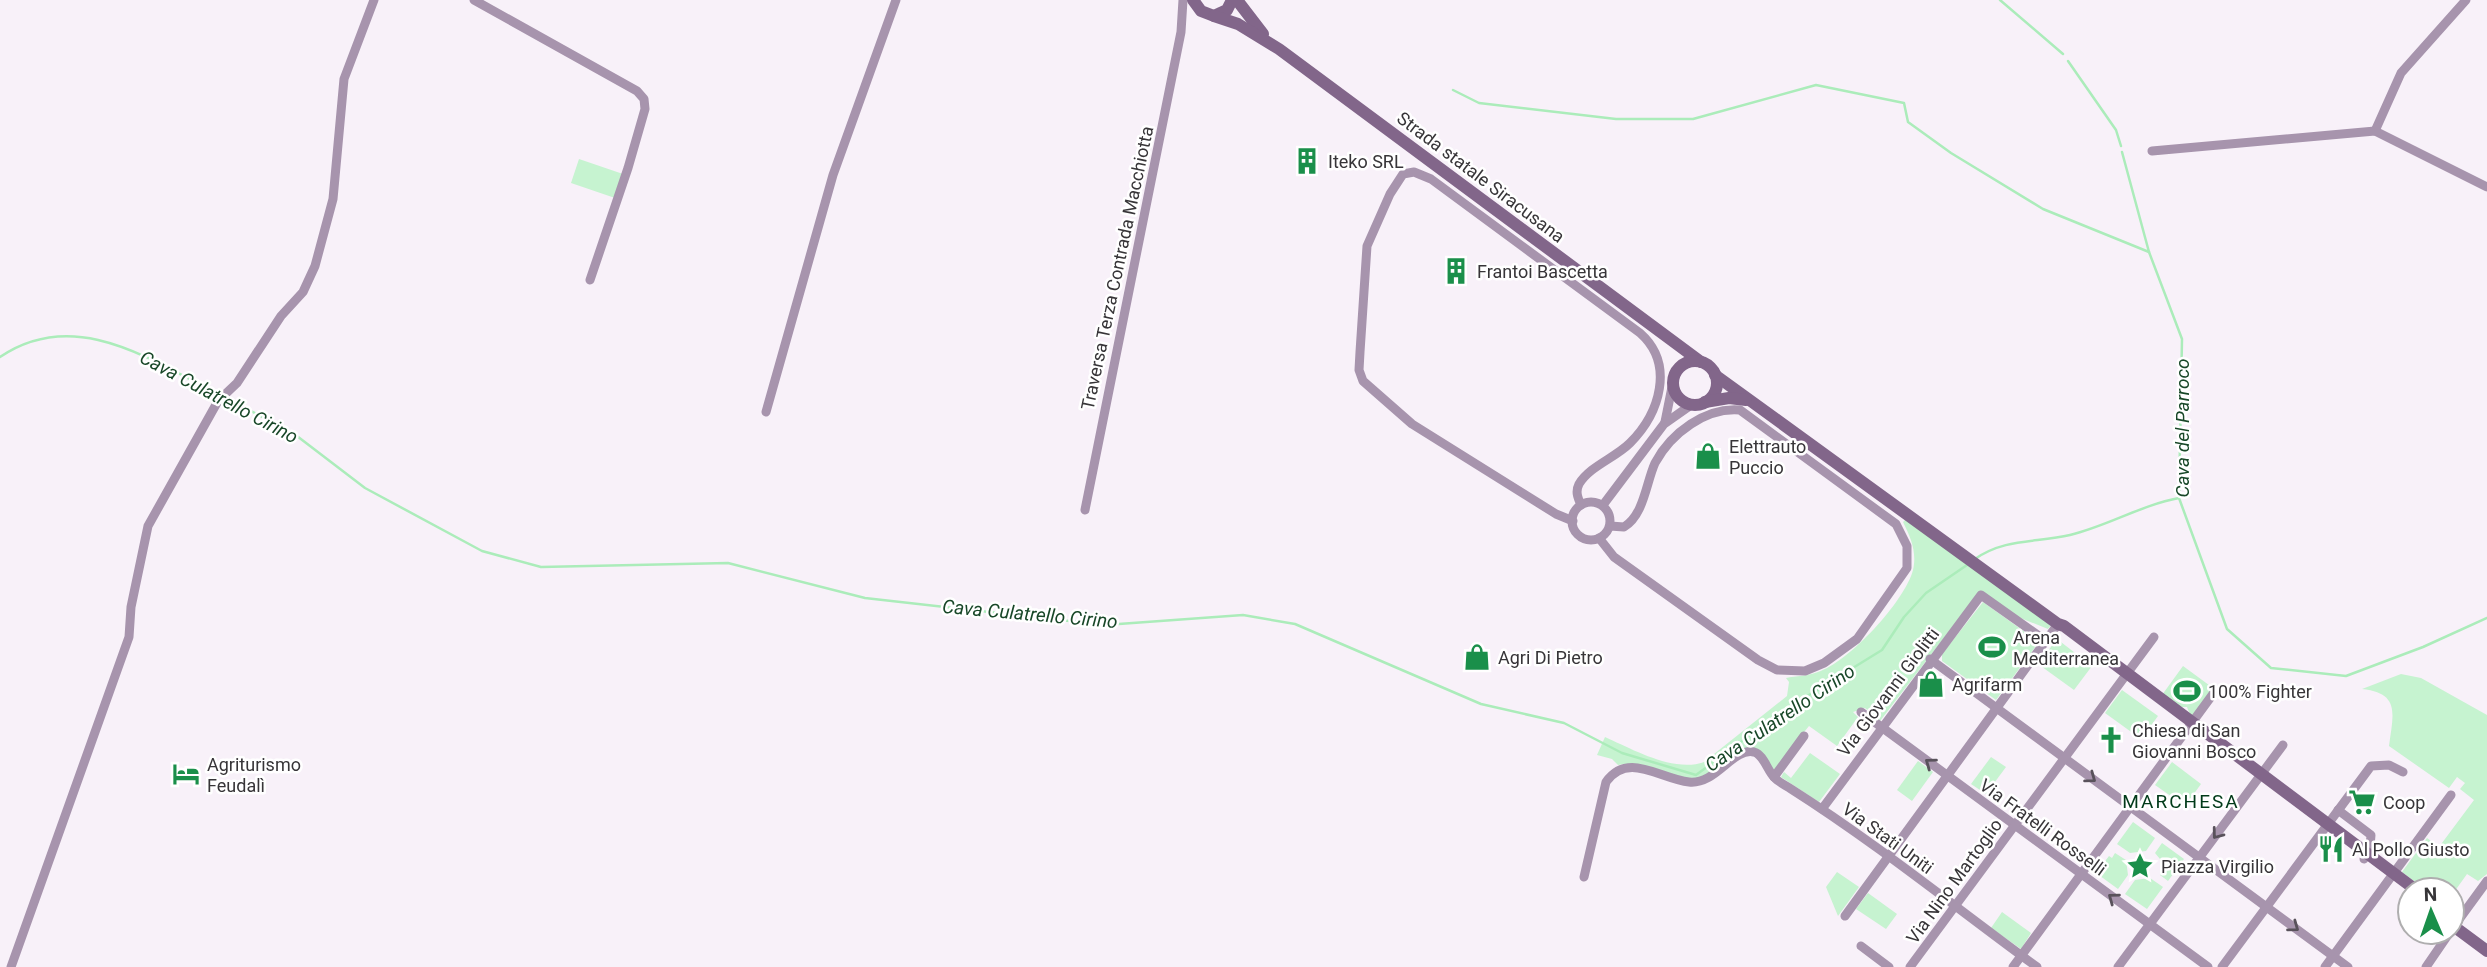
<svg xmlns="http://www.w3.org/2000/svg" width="2487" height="967" font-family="Roboto,sans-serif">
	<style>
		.green { fill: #c6f3d0 }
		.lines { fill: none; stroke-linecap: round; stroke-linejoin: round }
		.stream { stroke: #abecba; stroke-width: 2.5 }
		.street { stroke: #a794ad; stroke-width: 9 }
		.secondary { stroke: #82668a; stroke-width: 12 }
		.oneway { stroke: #59525b }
		.labels { text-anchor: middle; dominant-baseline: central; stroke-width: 5; stroke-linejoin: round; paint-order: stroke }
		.poi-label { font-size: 18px; fill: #373538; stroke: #fff; text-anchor: start }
		.street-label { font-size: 18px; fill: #373538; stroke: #fff }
		.water-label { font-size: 19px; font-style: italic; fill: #184728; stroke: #fff }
		.neighbourhood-label { font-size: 19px; letter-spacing: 2px; fill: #013a19; stroke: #fff }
	</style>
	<rect width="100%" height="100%" fill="#f8f1f9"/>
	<!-- green -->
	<g class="green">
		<polygon points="579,159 623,174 615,198 571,183"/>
		<path d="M1906 519 2051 625 2048 629 2018 617 1980 591 1880 721 1865 708 1853 712 1858 717 1837 746 1809 726 1773 771 1753 749C1737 758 1717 775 1699 779 1674 784 1647 759 1618 765L1612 759 1597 755 1605 737C1632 749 1674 773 1704 762L1787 696 1789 682 1786 678C1796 676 1808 676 1818 672 1849 662 1905 601 1913 570 1917 552 1911 538 1903 522Z"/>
		<polygon points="1983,602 2039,642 1996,700 1942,661 1942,654"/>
		<polygon points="2057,639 2092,666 2074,690 2038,664"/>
		<polygon points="2183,666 2213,688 2191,717 2187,707 2179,707 2162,695"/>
		<path d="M2401 674 2421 678 2487 715V874L2478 881 2467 874 2452 895V890H2426L2402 872 2427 838 2439 847 2474 800 2460 789 2465 783 2457 777 2449 788 2389 746C2393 715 2401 693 2362 689Z"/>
		<polygon points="2122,690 2158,716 2141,739 2105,713"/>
		<polygon points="1810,753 1840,774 1819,802 1781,777 1784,772 1791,778"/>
		<polygon points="1991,757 2006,767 1986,794 1971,784"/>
		<polygon points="1918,761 1933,772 1912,801 1897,790"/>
		<polygon points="2172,762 2201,784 2185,806 2155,785"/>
		<polygon points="2133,822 2155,838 2146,851 2130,853 2117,844"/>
		<polygon points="2162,843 2184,859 2168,881 2160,875 2160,859 2155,853"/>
		<polygon points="2115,853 2126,860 2128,875 2118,889 2096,873 2109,856 2112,858"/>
		<polygon points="1837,872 1859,887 1838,916 1826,887"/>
		<polygon points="2150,878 2163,887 2147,909 2125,894 2135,880"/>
		<polygon points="1868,893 1897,914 1886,929 1856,909"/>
		<polygon points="2002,912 2031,933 2021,949 1991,928"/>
	</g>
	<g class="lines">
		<!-- stream -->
		<g class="stream">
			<polyline points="2000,0 2063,54"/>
			<polyline points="2068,61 2116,130 2121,146"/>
			<polyline points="1453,90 1479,103 1616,119 1693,119 1816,85 1904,103 1908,122 1951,153 2043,209 2149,252"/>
			<polyline points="2122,152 2149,252 2182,339 2179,498 2227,629 2271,668 2346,676 2423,647 2487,618"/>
			<path d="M0 357C75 306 151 360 220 395"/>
			<polyline points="226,398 293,433 365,488 482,551 541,567 728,563 865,598 1105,625 1243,615 1295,624 1481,704 1564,723 1622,753 1696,775 1783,711 1882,650 1904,617 1926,593 1967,565"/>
			<path d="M1975 559C2005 538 2036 543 2070 535 2108 526 2141 505 2179 498"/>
		</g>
		<!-- street -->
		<g class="street">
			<polyline points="474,0 637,91 644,99 645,109 628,168 590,280"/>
			<polyline points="2375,131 2401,73 2466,0"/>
			<polyline points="2152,151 2375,131 2487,187"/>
			<polyline points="766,412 833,175 896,0"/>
			<polyline points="1665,422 1673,382"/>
			<circle cx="1591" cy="521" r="19"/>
			<polyline points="1603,505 1664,424 1691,405"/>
			<polyline points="1085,510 1181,32 1183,0"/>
			<path d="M1573 521 1556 514 1412 424 1363 381 1359 370 1360 352 1367 246 1390 194 1403 174 1414 172 1431 179 1640 333C1675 364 1660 413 1630 443 1615 458 1590 466 1579 484 1575 492 1578 498 1581 505"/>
			<path d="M1599 538 1614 557 1758 660 1777 670 1805 671 1824 663 1857 639 1907 568V546L1896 524 1740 410C1706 407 1671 433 1655 463 1646 483 1644 515 1624 527L1610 526"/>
			<polyline points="1930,659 2348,967"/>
			<polyline points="1861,712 2208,967"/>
			<polyline points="1774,777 1804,736"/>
			<polyline points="1822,809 1981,595 2046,641"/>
			<polyline points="2338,810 2371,835 2370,847 2364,859"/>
			<path d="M1584 877 1606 782C1628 751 1660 779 1689 782 1716 785 1733 747 1754 752 1764 755 1767 770 1774 777 1778 782 1785 785 1791 789 1876 843 1955 907 2037 967"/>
			<polyline points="1845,916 2058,624"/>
			<polyline points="2452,929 2487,881"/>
			<polyline points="1861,946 1889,967"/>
			<polyline points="11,967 129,637 131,607 148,526 218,401 237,383 281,316 303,292 315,266 333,199 344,79 374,0"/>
			<polyline points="1910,967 2154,637"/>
			<polyline points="2013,967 2213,694"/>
			<polyline points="2118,967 2283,745"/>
			<polyline points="2222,967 2371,766 2389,765 2403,772"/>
			<polyline points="2325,967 2451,795"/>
			<polyline points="2426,967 2450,932"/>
		</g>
		<!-- secondary -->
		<g class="secondary">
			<polyline points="1193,0 1201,11 1214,16 1227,10 1232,0"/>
			<polyline points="1237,0 1263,34"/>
			<polyline points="1214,16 1238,24 1279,49 1701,362"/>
			<circle cx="1695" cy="383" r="22"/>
			<polyline points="1715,375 2058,624 2064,626 2416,890"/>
			<polyline points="1705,402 1729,398 1746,400"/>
			<polyline points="2452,925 2487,951"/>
		</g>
	</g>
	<!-- one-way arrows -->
	<defs><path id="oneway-chevron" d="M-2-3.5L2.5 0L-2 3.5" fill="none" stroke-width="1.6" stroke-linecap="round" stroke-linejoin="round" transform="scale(1.75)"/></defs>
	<g class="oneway">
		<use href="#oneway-chevron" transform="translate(1930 763) rotate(-144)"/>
		<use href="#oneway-chevron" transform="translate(2091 778) rotate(36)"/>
		<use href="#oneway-chevron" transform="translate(2217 834) rotate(127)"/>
		<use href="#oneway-chevron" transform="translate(2113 898) rotate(-144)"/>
		<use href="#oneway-chevron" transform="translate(2294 927) rotate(36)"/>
	</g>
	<!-- icons -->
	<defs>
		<symbol id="building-bare" viewBox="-9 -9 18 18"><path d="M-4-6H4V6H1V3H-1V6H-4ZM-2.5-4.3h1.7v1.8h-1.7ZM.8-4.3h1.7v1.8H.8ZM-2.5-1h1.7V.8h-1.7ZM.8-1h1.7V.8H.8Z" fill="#1a8f4a" stroke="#fff" stroke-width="2.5" paint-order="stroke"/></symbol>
		<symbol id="shop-bare" viewBox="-9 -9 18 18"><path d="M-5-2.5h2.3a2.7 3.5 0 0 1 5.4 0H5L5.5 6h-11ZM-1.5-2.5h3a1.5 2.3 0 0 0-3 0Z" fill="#1a8f4a" stroke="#fff" stroke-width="2.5" paint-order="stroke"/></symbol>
		<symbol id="stadium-bare" viewBox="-9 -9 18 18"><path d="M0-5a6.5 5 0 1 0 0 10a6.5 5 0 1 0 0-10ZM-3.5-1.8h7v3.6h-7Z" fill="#1a8f4a" stroke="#fff" stroke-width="2.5" paint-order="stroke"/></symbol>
		<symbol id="church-bare" viewBox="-9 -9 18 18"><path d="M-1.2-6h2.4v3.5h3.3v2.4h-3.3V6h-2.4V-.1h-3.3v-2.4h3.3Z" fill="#1a8f4a" stroke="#fff" stroke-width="2.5" paint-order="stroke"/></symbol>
		<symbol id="hotel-bare" viewBox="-9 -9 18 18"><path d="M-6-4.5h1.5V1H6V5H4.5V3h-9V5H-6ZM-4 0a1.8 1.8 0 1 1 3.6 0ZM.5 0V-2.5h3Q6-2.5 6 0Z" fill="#1a8f4a" stroke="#fff" stroke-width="2.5" paint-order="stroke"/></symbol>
		<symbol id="supermarket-bare" viewBox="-9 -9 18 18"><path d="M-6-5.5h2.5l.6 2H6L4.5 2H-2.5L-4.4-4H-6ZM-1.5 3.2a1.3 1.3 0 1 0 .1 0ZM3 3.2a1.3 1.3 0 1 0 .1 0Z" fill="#1a8f4a" stroke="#fff" stroke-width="2.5" paint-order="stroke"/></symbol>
		<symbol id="restaurant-bare" viewBox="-9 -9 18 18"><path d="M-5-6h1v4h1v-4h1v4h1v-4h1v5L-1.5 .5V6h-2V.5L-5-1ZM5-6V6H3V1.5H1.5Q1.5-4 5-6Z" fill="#1a8f4a" stroke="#fff" stroke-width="2.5" paint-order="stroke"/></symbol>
		<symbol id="sight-bare" viewBox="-9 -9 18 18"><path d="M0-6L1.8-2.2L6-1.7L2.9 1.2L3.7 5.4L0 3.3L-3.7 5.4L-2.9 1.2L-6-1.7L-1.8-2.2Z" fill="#1a8f4a" stroke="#fff" stroke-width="2.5" paint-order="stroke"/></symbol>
	</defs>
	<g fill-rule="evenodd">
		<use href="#building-bare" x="1288" y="142" width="38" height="38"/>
		<use href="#building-bare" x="1437" y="252" width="38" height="38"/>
		<use href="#shop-bare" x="1689" y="437" width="38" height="38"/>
		<use href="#stadium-bare" x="1973" y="628" width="38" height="38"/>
		<use href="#shop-bare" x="1458" y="638" width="38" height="38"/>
		<use href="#shop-bare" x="1912" y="665" width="38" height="38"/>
		<use href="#stadium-bare" x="2168" y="672" width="38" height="38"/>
		<use href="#church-bare" x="2092" y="721" width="38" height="38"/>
		<use href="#hotel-bare" x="167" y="755" width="38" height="38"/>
		<use href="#supermarket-bare" x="2343" y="783" width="38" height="38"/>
		<use href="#restaurant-bare" x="2312" y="830" width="38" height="38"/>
		<use href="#sight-bare" x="2121" y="847" width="38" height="38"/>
	</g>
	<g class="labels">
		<!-- poi labels -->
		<g class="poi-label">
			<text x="1328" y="161">Iteko SRL</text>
			<text x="1477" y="271">Frantoi Bascetta</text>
			<text x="1729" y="446">Elettrauto<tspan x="1729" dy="21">Puccio</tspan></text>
			<text x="2013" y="637">Arena<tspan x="2013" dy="21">Mediterranea</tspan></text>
			<text x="1498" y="657">Agri Di Pietro</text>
			<text x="1952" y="684">Agrifarm</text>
			<text x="2208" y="691">100% Fighter</text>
			<text x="2132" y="730">Chiesa di San<tspan x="2132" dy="21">Giovanni Bosco</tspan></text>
			<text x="207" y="764">Agriturismo<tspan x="207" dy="21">Feudalì</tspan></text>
			<text x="2383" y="802">Coop</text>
			<text x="2352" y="849">Al Pollo Giusto</text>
			<text x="2161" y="866">Piazza Virgilio</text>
		</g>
		<!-- street labels -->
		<g class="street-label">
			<text transform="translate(1481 177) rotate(37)">Strada statale Siracusana</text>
			<text transform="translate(1117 268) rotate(-78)">Traversa Terza Contrada Macchiotta</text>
			<text transform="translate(1888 692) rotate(-53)">Via Giovanni Giolitti</text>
			<text transform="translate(2043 827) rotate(36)">Via Fratelli Rosselli</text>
			<text transform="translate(1888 838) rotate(36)">Via Stati Uniti</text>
			<text transform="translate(1954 881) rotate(-54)">Via Nino Martoglio</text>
		</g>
		<!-- water labels -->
		<g class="water-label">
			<text transform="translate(219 397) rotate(28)">Cava Culatrello Cirino</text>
			<text transform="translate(2182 428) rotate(-90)">Cava del Parroco</text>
			<text transform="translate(1030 614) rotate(5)">Cava Culatrello Cirino</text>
			<text transform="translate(1780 718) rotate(-34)">Cava Culatrello Cirino</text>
		</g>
		<!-- neighbourhood labels -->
		<g class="neighbourhood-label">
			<text x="2181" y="801">MARCHESA</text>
		</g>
	</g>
	<!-- north arrow -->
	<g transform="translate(2431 911) rotate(358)"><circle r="33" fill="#ffffff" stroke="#afaeaf" stroke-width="2"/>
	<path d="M0-5L12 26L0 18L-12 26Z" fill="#1a8f4a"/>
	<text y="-10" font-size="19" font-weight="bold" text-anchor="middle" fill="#373538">N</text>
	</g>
</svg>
